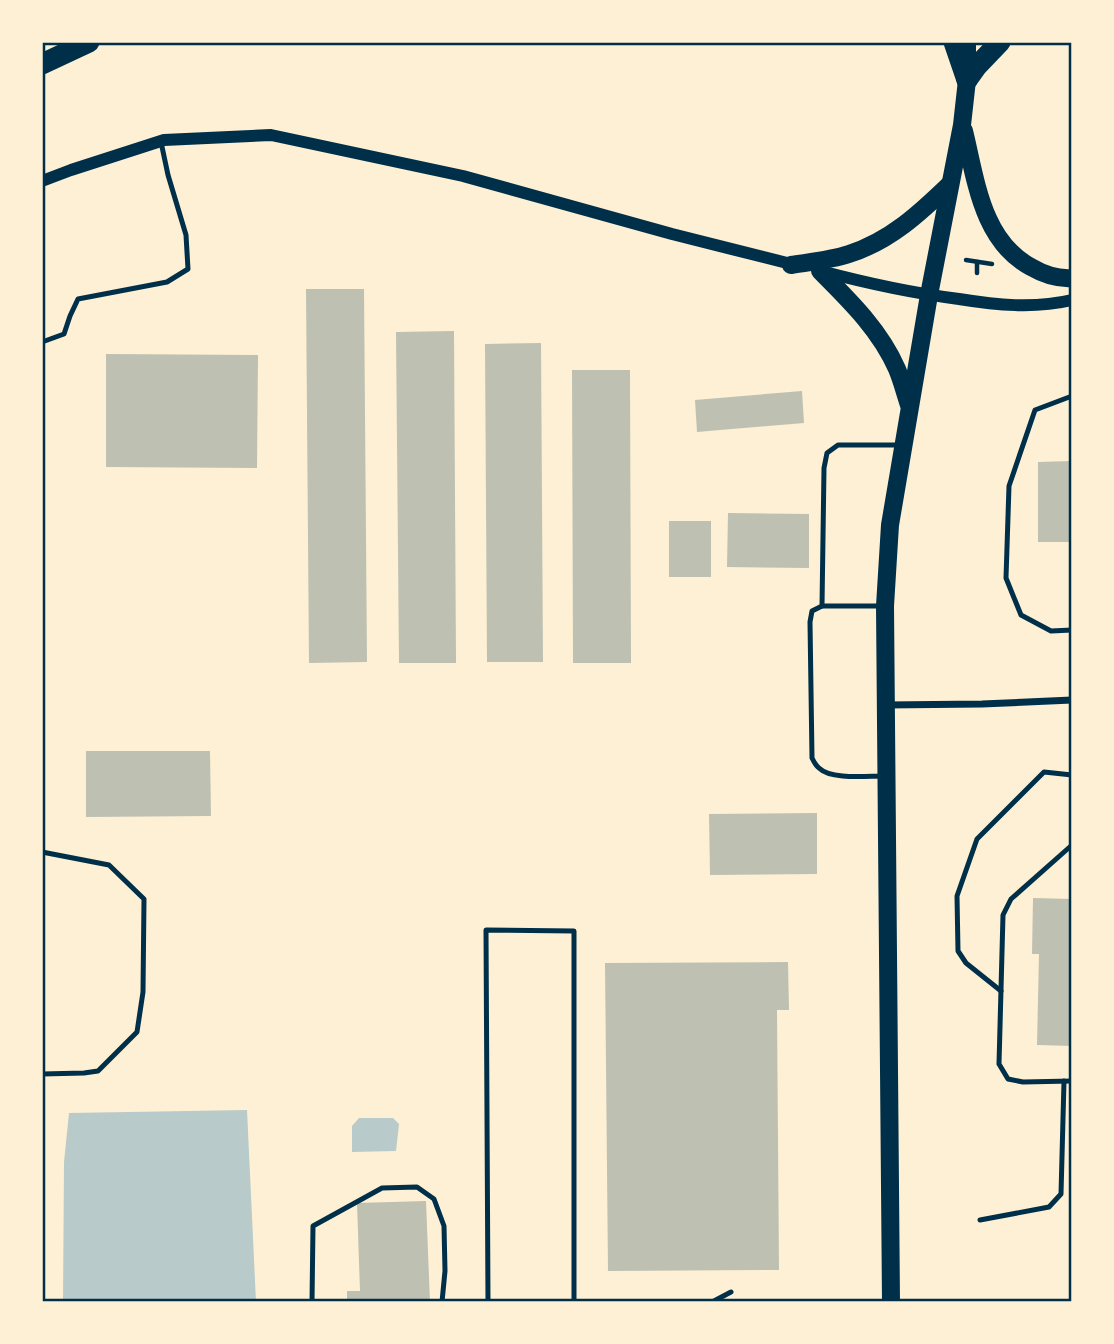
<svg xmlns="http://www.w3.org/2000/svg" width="1114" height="1344" font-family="Arial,sans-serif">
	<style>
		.green { fill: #b9caca }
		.building { fill: #bec0b2 }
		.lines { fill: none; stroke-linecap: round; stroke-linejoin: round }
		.path { stroke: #003049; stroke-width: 4.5 }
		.service { stroke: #003049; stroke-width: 5 }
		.minor { stroke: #003049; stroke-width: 7 }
		.tertiary { stroke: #003049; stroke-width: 12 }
		.primary { stroke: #003049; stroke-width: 18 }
		.motorway { stroke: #003049; stroke-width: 21 }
		.neatline { fill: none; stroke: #003049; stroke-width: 2.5 }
	</style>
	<rect width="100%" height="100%" fill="#fdf0d5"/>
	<!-- green -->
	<g class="green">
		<polygon points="247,1110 256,1302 63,1302 64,1162 69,1113"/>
		<polygon points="359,1118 393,1118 399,1124 396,1151 352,1152 352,1126"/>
	</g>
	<!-- building -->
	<g class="building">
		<polygon points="306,289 364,289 367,662 309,663"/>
		<polygon points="454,331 456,663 399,663 396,332"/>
		<polygon points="541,343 543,662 487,662 485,344"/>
		<polygon points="106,354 258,355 257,468 106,467"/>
		<polygon points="572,370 630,370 631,663 573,663"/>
		<polygon points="802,391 804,423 697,432 695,400"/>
		<polygon points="1072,461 1072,542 1038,542 1038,462"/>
		<polygon points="728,513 809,514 809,568 727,567"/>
		<rect x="669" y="521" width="42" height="56"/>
		<polygon points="86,751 210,751 211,816 86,817"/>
		<polygon points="817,813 817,874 710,875 709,814"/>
		<polygon points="1033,898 1072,899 1072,1046 1037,1045 1039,954 1032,954"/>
		<polygon points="788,962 789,1010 777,1010 779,1270 608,1271 605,963"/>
		<polygon points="426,1201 430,1302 347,1302 347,1291 360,1291 357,1203"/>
	</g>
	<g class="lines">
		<!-- path -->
		<g class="path">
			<polyline points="966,260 992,264"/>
			<polyline points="977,262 977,273"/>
		</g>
		<!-- service -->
		<g class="service">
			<polyline points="42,342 64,334 70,316 78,299 167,282 188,269 186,235 168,175 161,142"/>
			<polyline points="1072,396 1035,410 1009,486 1006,578 1021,615 1051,631 1072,630"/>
			<polyline points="822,606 882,606"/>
			<path d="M883 776C866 776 831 780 819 768 816 766 814 762 812 758L810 622 812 611 822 606 824 468 827 453 838 445H900"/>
			<polyline points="1072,845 1011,899 1003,915 999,1064 1008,1079 1023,1082 1072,1081"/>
			<polyline points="42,852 109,865 144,899 143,992 137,1032 98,1071 84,1073 42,1074"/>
			<polyline points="1001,991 966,963 958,951 957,896 977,839 1044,772 1072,775"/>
			<polyline points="980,1220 1049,1207 1061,1194 1064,1081"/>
			<polyline points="312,1302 313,1226 382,1188 417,1187 434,1199 444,1226 445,1271 442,1302"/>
			<polyline points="488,1302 486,930 574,931 574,1302"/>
			<polyline points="712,1302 731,1292"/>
		</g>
		<!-- minor -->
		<polyline class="minor" points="886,705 982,704 1072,700"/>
		<!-- tertiary -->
		<g class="tertiary">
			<polyline points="42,181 71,170 164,140 271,135 463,176 672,234 799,266"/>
			<path d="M821 271C866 283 912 293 959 299 996 305 1034 309 1072 300"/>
		</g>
		<!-- primary -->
		<g class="primary">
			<path d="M964 131C976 180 982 241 1031 267 1043 274 1057 279 1072 278"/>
			<path d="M791 265C810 262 831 260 849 254 890 241 920 213 950 184"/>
			<path d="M820 271C849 300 880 330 897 369 902 381 905 393 909 405"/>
			<polyline points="891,1302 885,606 890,525 929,295 962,125 967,80 967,42"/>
		</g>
		<!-- motorway -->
		<g class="motorway">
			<polyline points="954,42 967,80"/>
			<polyline points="42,64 89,42"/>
			<polyline points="967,80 977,66 1000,42"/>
		</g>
	</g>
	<!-- border -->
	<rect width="1114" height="1344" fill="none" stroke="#fdf0d5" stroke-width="88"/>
	<rect x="44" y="44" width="1026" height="1256" class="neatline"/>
</svg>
